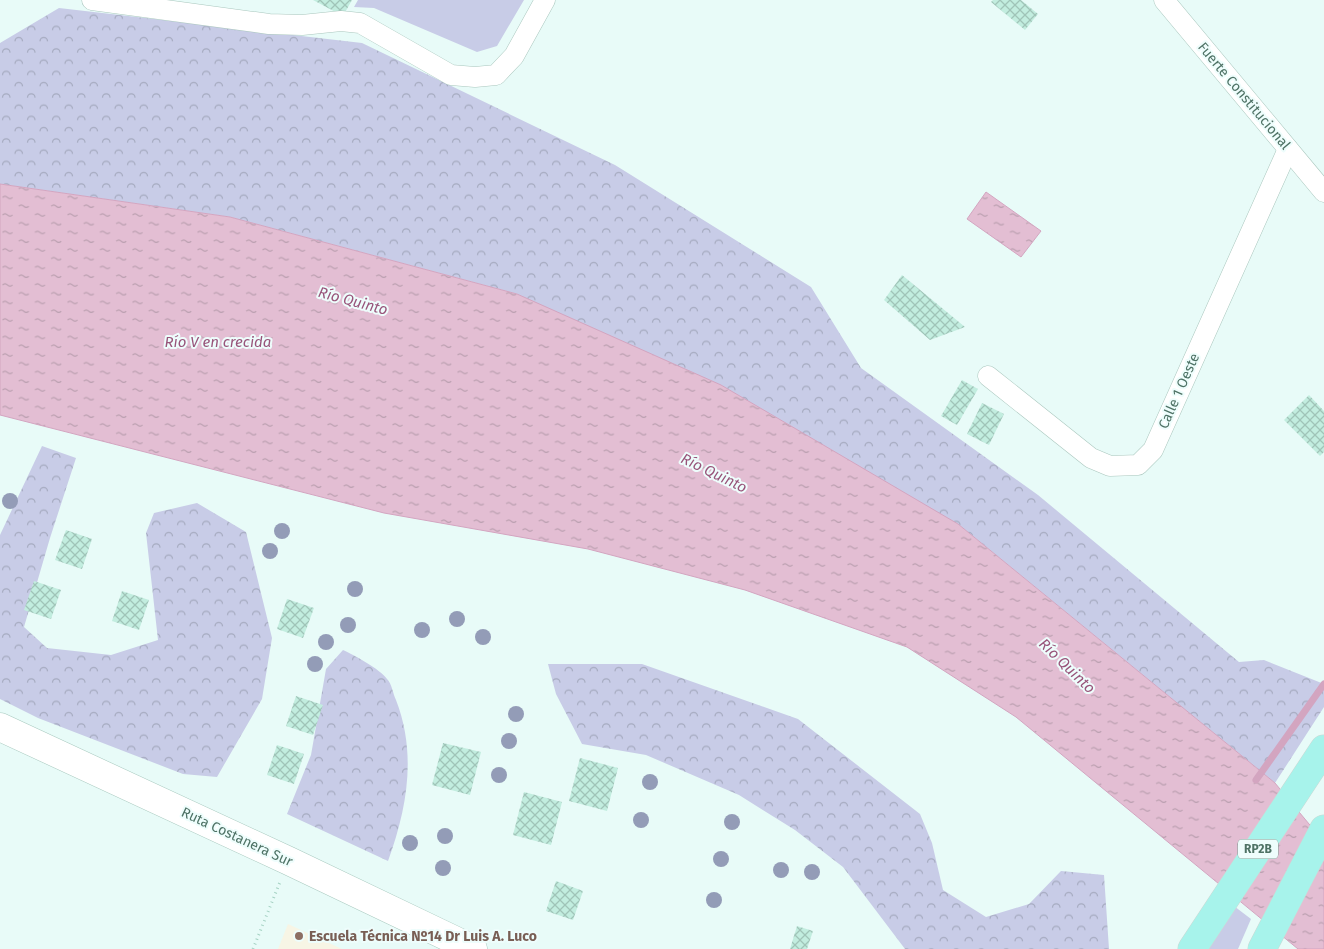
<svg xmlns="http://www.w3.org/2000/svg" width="1324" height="949" font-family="'Fira Sans',sans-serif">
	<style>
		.education { fill: #f7f5e5 }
		.grass { fill: #c8cce7 }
		.forest { fill: url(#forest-crowns) }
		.water { fill: url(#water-ripples); stroke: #d3a5c0 }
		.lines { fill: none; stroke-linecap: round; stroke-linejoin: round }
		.stream { stroke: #d3a5c0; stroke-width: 7 }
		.building { fill: url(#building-cross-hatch) }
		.minor-casing { stroke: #aac7be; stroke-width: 21 }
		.secondary-casing { stroke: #a8c9bf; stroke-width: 29 }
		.primary-casing { stroke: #cdd8d4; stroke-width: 29 }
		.path { stroke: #a5d2c3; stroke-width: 3; stroke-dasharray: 1 4; stroke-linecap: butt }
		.minor { stroke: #fff; stroke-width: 20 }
		.secondary { stroke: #fff; stroke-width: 28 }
		.primary { stroke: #a7f3eb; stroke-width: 28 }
		.tree { fill: #939cb7 }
		.education-dot { fill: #8d6e63; stroke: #eefdfc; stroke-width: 2 }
		.labels { text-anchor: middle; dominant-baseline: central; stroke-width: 4; stroke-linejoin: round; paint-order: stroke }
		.shield { fill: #eefdfc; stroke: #7e9c92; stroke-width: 1 }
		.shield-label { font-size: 12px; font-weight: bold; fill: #4e7265 }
		.street-label { font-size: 14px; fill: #4e7265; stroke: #eefdfc }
		.education-label { font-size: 14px; font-weight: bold; fill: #785e54; stroke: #eefdfc; text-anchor: start }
		.water-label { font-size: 15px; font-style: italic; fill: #98547a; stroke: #eefdfc }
	</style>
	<defs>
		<pattern id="forest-crowns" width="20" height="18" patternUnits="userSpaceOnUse" patternTransform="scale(1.25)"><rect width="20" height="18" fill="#c8cce7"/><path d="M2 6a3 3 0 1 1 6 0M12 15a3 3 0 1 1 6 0" fill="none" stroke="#a5aabf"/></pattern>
		<pattern id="water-ripples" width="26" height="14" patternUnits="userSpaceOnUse" patternTransform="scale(1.25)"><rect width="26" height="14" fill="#e3bed3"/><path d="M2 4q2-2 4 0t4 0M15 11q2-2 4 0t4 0" fill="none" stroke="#ba9faf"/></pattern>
		<pattern id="building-cross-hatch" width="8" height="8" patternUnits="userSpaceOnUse" patternTransform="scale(1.25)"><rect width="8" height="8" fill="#c2eddf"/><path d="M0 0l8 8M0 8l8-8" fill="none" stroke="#a0c4b8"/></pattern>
	</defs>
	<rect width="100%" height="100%" fill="#e8fbf8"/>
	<!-- education -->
	<polygon class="education" points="288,924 342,949 278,949"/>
	<!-- grass -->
	<g class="grass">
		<polygon points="358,0 524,0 497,46 477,52 374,8 354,7"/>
		<polygon points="1230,903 1251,919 1238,949 1201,949"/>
	</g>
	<!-- forest -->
	<g class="forest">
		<polygon points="59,8 362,43 615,165 811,287 861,368 1038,495 1239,662 1264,660 1324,684 1324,707 1275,783 958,524 517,294 230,217 0,184 0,43"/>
		<polygon points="42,446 76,458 50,538 24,627 47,648 111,655 158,640 146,533 154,513 197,503 246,532 272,638 262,699 217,777 183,774 38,718 0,699 0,535"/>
		<path d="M343 650C354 655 380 669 387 679 392 684 393 694 396 700 417 754 407 809 388 861L287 814 311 755 326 669Z"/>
		<polygon points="548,664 642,664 798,719 920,814 932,843 943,890 986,917 1029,904 1061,871 1104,875 1109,949 905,949 843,867 795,830 739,795 646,755 582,744 556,694"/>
	</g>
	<!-- water -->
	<g class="water">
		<polygon points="0,184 230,217 517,294 721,385 958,524 1275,783 1324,842 1324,949 1298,949 1016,717 907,647 745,590 588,549 384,513 0,415"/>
		<polygon points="986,192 1041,231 1021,257 967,219"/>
	</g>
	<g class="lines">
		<!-- stream -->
		<polyline class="stream" points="1256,780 1324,684"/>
	</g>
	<!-- building -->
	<g class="building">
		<polygon points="313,0 352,0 343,16"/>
		<polygon points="993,0 1021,0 1038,14 1025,30 991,2"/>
		<polygon points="902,275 965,327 930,340 884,300"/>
		<polygon points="962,380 978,389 957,425 941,416"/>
		<polygon points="1309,395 1324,411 1324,452 1320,456 1284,420"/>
		<polygon points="982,403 1004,414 989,445 967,434"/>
		<polygon points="66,530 92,539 82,569 55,560"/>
		<polygon points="34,581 61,590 51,619 24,610"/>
		<polygon points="122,591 149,600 139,630 112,621"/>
		<polygon points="287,599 314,608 303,638 277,629"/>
		<polygon points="296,696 323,705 313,735 286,726"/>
		<polygon points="443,743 481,752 470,795 432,785"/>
		<polygon points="277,745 304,754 294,784 267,775"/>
		<polygon points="580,758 618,768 607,811 569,801"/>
		<polygon points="524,792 562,802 551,845 513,835"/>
		<polygon points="556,881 583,891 573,920 546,911"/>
		<polygon points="797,926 813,931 807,949 790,949"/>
	</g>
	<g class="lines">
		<defs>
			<g id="minor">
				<polyline points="92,0 269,24 302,25 341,21 360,23 451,75 475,77 496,75 514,56 545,0"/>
				<polyline points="1164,0 1324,192"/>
				<polyline points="988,376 1091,458 1110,466 1138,465 1153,450 1288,149"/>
			</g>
			<polyline id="secondary" points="0,727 289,861 473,949"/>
			<g id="primary">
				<polyline points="1192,949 1324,749"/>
				<polyline points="1262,949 1324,829"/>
			</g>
		</defs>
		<!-- minor casing -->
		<use href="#minor" class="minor-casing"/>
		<!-- secondary casing -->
		<use href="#secondary" class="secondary-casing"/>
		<!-- primary casing -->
		<use href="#primary" class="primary-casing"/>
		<!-- path -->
		<polyline class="path" points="253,949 280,882"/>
		<!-- minor -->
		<use href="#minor" class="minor"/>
		<!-- secondary -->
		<use href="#secondary" class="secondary"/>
		<!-- primary -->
		<use href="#primary" class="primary"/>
	</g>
	<!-- trees -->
	<g class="tree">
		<circle cx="10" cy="501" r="8"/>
		<circle cx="282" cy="531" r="8"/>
		<circle cx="270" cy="551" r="8"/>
		<circle cx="355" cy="589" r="8"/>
		<circle cx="457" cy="619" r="8"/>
		<circle cx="348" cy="625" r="8"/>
		<circle cx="422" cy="630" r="8"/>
		<circle cx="483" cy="637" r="8"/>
		<circle cx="326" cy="642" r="8"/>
		<circle cx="315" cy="664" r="8"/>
		<circle cx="516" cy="714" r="8"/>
		<circle cx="509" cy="741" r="8"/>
		<circle cx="499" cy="775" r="8"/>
		<circle cx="650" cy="782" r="8"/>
		<circle cx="641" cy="820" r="8"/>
		<circle cx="732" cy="822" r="8"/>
		<circle cx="445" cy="836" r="8"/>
		<circle cx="410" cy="843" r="8"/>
		<circle cx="721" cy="859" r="8"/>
		<circle cx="443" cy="868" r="8"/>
		<circle cx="781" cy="870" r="8"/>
		<circle cx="812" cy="872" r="8"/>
		<circle cx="714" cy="900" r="8"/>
	</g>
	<!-- markers -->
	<circle class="education-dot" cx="299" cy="936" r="5"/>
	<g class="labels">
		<!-- shield labels -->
		<rect class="shield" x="1238" y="839.5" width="40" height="19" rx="4"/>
		<g class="shield-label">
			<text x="1258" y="849">RP2B</text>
		</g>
		<!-- street labels -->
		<g class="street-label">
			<text transform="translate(1244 96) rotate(50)">Fuerte Constitucional</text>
			<text transform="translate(1179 391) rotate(-66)">Calle 1 Oeste</text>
			<text transform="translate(237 837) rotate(25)">Ruta Costanera Sur</text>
		</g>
		<!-- education labels -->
		<g class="education-label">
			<text x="309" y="936">Escuela Técnica Nº14 Dr Luis A. Luco</text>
		</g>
		<!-- water labels -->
		<g class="water-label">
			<text transform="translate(353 301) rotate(15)">Río Quinto</text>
			<text x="218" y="342">Río V en crecida</text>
			<text transform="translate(714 473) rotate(26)">Río Quinto</text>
			<text transform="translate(1067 666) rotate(44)">Río Quinto</text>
		</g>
	</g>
</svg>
